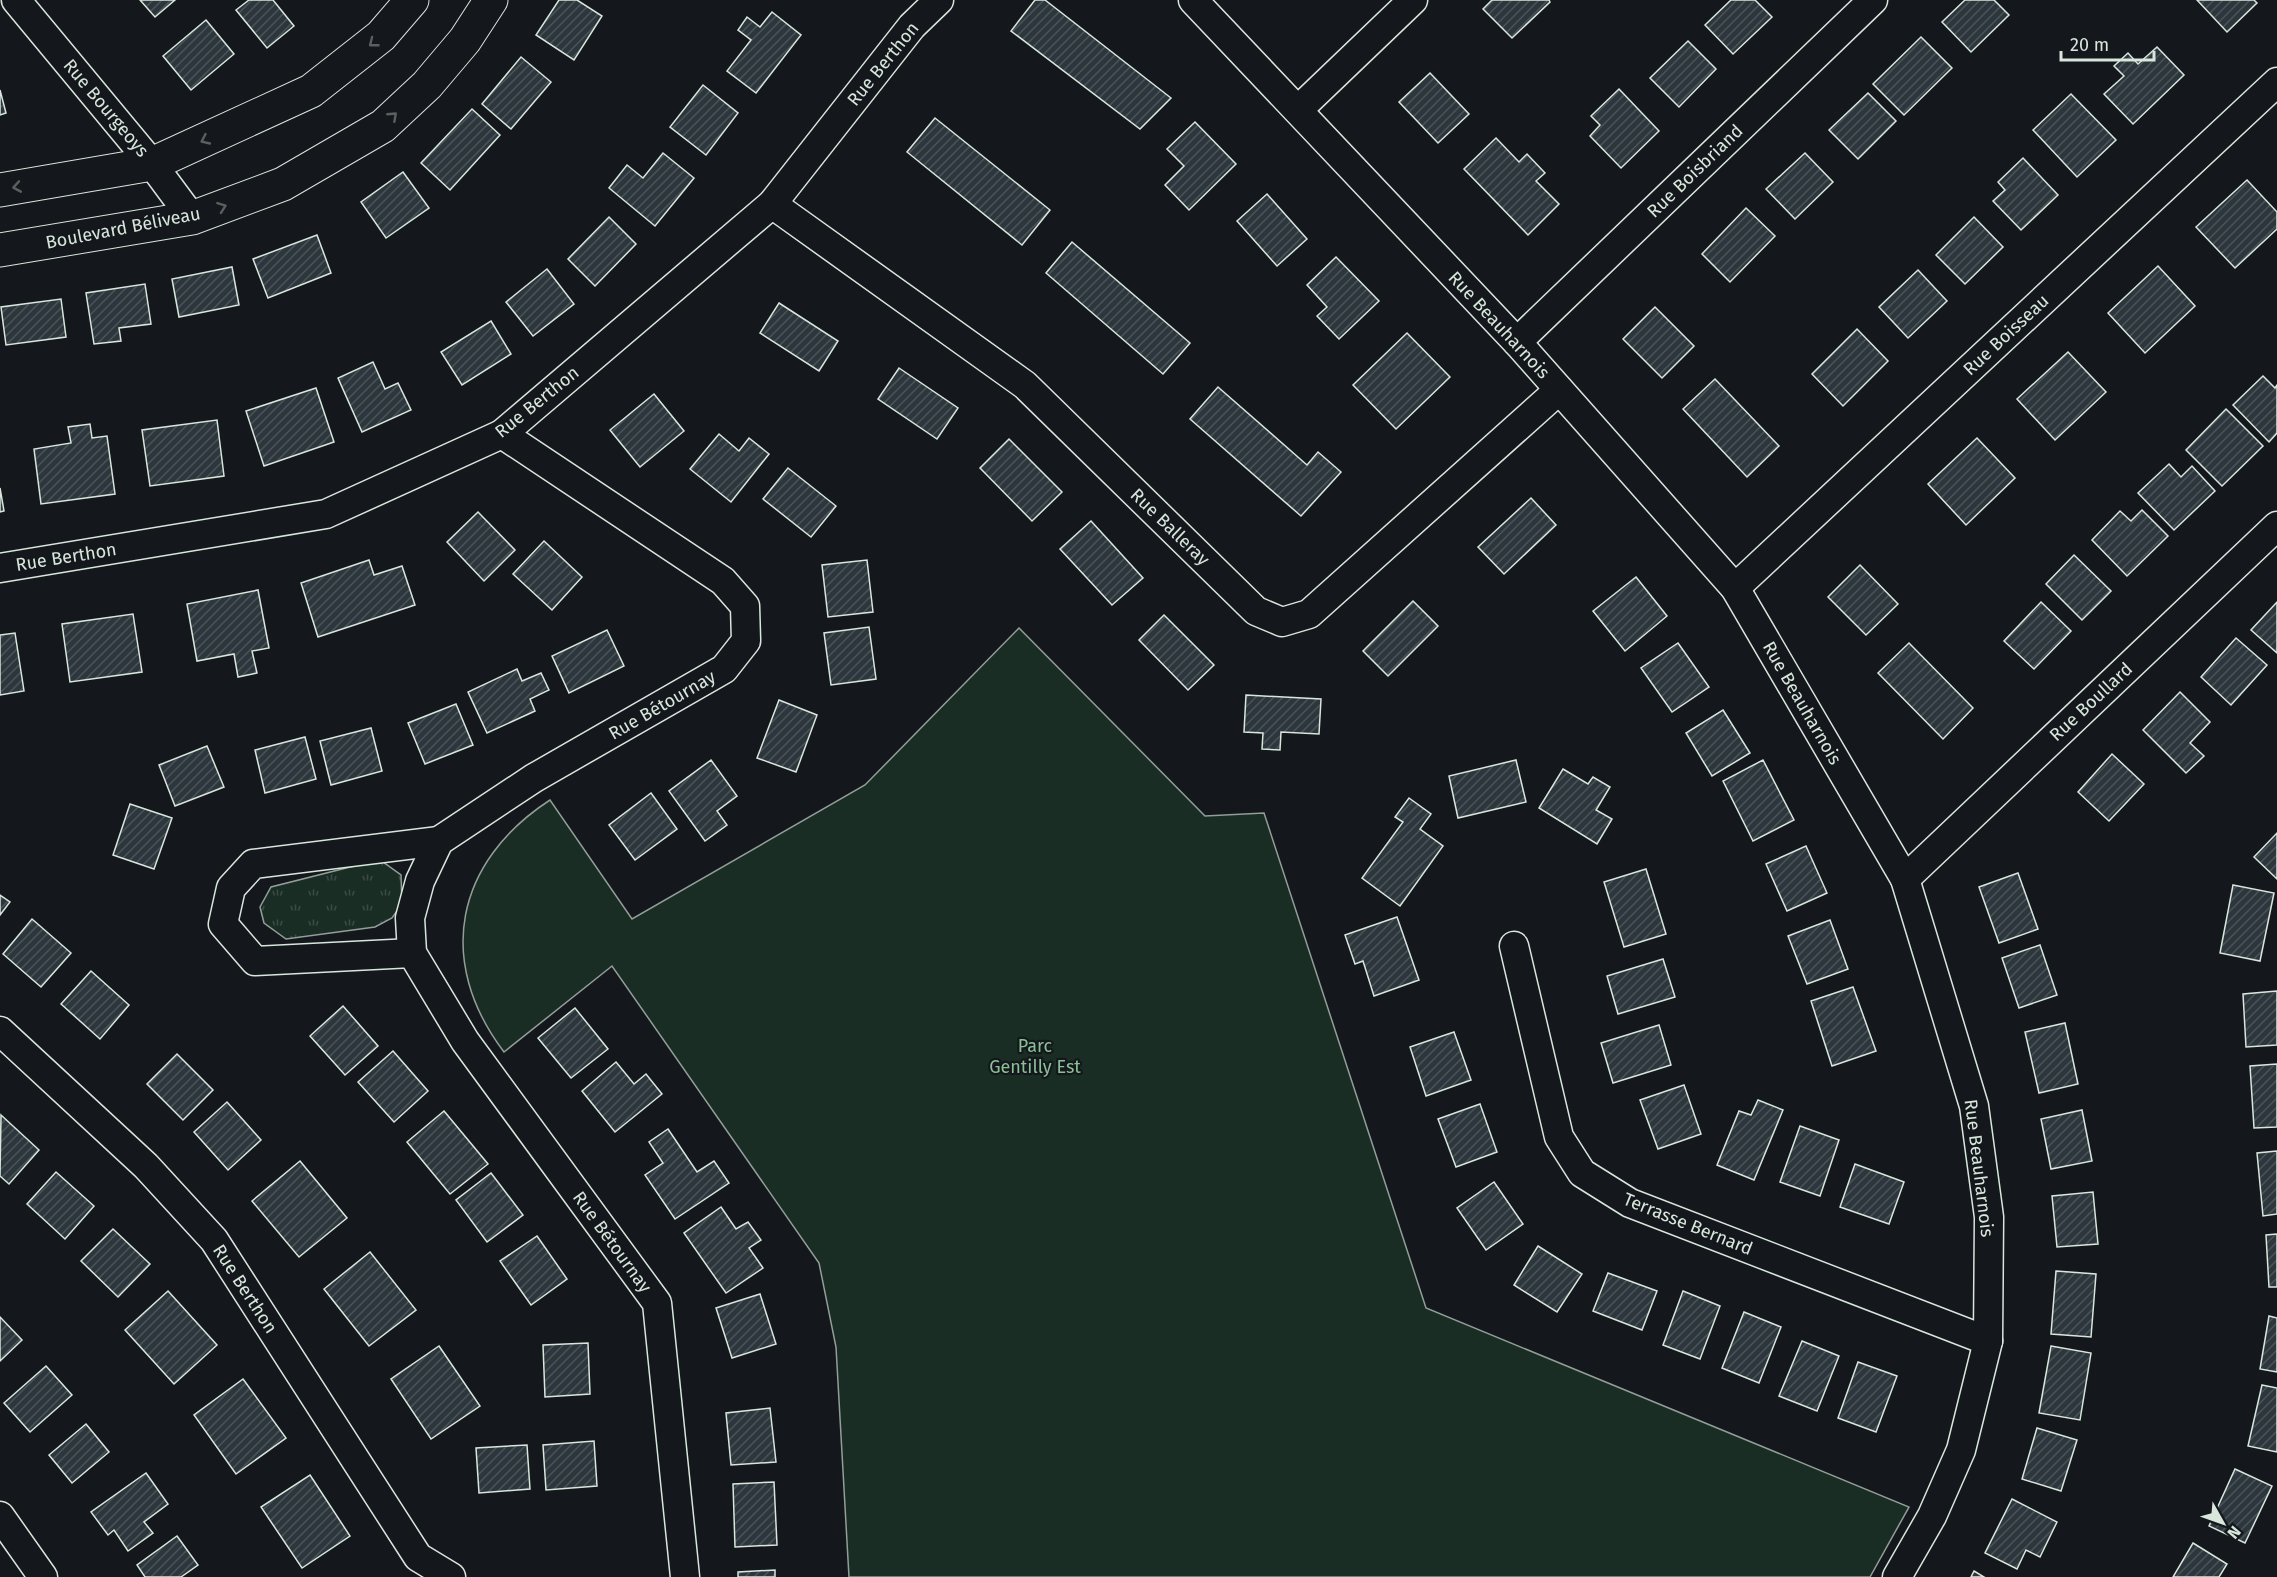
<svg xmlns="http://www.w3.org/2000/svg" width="2277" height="1577" font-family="'Fira Sans',sans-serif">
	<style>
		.grass { fill: url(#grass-tufts); stroke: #939e99; stroke-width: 1.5 }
		.park { fill: #1a2d24; stroke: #939e99; stroke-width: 1.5 }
		.building { fill: url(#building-hatch); stroke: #d8e6dc; stroke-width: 1.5 }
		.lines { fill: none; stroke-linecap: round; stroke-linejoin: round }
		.street-casing { stroke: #d8e6dc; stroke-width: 31 }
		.secondary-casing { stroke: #d8e6dc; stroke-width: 35 }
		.street { stroke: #14181c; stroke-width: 28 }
		.secondary { stroke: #14181c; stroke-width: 33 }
		.oneway { stroke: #59605f }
		.labels { text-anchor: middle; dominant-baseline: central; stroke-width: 4.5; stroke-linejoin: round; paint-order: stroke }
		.street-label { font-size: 18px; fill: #d8e6dc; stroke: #14181c }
		.park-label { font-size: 18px; fill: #8ac095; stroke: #14181c }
	</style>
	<defs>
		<pattern id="grass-tufts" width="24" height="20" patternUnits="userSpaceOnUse" patternTransform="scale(1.5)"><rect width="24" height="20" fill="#1a2d24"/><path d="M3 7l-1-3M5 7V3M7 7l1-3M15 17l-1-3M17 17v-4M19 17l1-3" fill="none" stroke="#3b4b43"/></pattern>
		<pattern id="building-hatch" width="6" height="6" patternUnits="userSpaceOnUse" patternTransform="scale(1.5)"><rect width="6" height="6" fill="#2c363c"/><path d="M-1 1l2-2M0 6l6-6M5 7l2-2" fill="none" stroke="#4a5358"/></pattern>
	</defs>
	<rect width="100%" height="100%" fill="#14181c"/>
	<!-- grass -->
	<polygon class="grass" points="370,862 383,862 401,875 402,904 392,918 375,927 286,939 264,923 260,907 271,887"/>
	<!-- park -->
	<path class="park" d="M1019 628 1205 816 1264 813 1426 1308 1909 1507 1870 1577H849L836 1347 819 1263 612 966 504 1052C435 961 455 862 550 800L632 919 865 785Z"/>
	<!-- building -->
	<g class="building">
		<polygon points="140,0 175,0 155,17"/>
		<polygon points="249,0 273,0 294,26 267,48 236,10"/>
		<polygon points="559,0 577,0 602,16 574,60 536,35"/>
		<polygon points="1035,0 1045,0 1171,98 1140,129 1011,31"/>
		<polygon points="1492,0 1549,0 1550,2 1512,38 1483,9"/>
		<polygon points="1731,0 1755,0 1772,17 1733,54 1705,25"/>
		<polygon points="1965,0 1994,0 2009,15 1971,52 1942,22"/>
		<polygon points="2197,0 2254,0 2257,3 2227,32"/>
		<polygon points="772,12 801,35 756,93 727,71 751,40 738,30 747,17 760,27"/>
		<polygon points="206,20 234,54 191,90 163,56"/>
		<polygon points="1921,37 1952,68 1904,115 1873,84"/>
		<polygon points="1688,41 1716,69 1679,107 1650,78"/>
		<polygon points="2157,47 2184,75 2133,124 2104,94 2124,76 2114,66 2128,53 2138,64"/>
		<polygon points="521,57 551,82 511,129 482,104"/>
		<polygon points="1430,73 1469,114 1438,143 1399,102"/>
		<polygon points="703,85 738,113 706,155 670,127"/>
		<polygon points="1619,89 1659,131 1621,168 1590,136 1600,125 1591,116"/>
		<polygon points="0,90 6,113 0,115"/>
		<polygon points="1868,93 1896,121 1858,159 1829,130"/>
		<polygon points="2071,94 2116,140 2077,177 2033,130"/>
		<polygon points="472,109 500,135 450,190 421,163"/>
		<polygon points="935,118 1050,210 1022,245 907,152"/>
		<polygon points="1195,122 1236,164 1189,210 1165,185 1184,166 1167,149"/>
		<polygon points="1496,138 1519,162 1527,154 1545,173 1536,181 1559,204 1528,235 1464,169"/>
		<polygon points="663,153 694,178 655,226 609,188 627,165 643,178"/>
		<polygon points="1805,153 1833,182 1795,219 1766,189"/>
		<polygon points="2023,158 2058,195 2021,230 1993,201 2005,190 1998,182"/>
		<polygon points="403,172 429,208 386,238 361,202"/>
		<polygon points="2247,180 2277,212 2277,229 2235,268 2196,227"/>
		<polygon points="1267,194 1307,239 1277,266 1237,221"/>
		<polygon points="1746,208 1775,236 1730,282 1702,254"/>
		<polygon points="609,217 636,244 595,286 568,259"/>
		<polygon points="1974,217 2003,247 1965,284 1936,255"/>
		<polygon points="317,235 331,273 268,298 253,259"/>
		<polygon points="1072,242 1190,343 1163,374 1046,273"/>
		<polygon points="1336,257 1379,301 1339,339 1317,316 1327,307 1307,285"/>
		<polygon points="2158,266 2195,306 2145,353 2108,313"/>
		<polygon points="232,267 239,305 179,317 172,279"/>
		<polygon points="547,269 574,304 533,336 506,302"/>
		<polygon points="1918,270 1947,301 1908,338 1879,307"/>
		<polygon points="145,284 151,324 119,328 121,341 94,344 86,293"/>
		<polygon points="61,299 66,337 6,345 1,307"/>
		<polygon points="779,303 838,341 819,371 760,333"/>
		<polygon points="1655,307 1694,346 1662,378 1623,339"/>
		<polygon points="491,321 511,354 462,385 441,352"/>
		<polygon points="1857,329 1888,361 1843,406 1812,374"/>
		<polygon points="1407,333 1450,377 1396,429 1353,385"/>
		<polygon points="2068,352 2106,392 2055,440 2017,399"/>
		<polygon points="373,362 385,389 398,383 411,410 362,432 338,378"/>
		<polygon points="899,368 958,408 937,439 878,399"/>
		<polygon points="2263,376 2275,388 2277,385 2277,433 2269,442 2233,405"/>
		<polygon points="1715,379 1779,446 1747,477 1683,409"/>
		<polygon points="1218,387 1307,465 1318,452 1341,472 1301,516 1190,419"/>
		<polygon points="316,388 334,442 264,466 246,411"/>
		<polygon points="654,394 684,431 640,467 610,430"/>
		<polygon points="2226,409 2263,446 2222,486 2186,450"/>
		<polygon points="217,420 224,476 150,486 142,430"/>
		<polygon points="90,424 92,438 107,436 115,494 41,504 34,449 71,443 68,427"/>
		<polygon points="719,434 739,451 749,438 769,454 731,502 690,469"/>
		<polygon points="1977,438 2015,478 1966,525 1928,484"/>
		<polygon points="1009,439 1062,492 1032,521 980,468"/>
		<polygon points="2169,464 2181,477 2192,466 2215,491 2174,530 2138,493"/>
		<polygon points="788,468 836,506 811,537 763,499"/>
		<polygon points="0,488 4,511 0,512"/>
		<polygon points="1531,498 1556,525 1504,574 1478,547"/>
		<polygon points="2142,510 2168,536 2127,576 2092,540 2120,511 2131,521"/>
		<polygon points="478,512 515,550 484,581 447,542"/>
		<polygon points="1091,521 1143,578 1112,605 1060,549"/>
		<polygon points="544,541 582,577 552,610 513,574"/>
		<polygon points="2074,555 2111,591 2082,620 2046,584"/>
		<polygon points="369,560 374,575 402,566 415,605 318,637 301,583"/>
		<polygon points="867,560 873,612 828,617 822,565"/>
		<polygon points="1860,565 1898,604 1866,635 1828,597"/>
		<polygon points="1636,577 1667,616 1625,651 1593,611"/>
		<polygon points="258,590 269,648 252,651 257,673 238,677 234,654 197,661 187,604"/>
		<polygon points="1413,601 1438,626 1388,676 1363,651"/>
		<polygon points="2041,602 2071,631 2034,669 2004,641"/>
		<polygon points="2277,602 2277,653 2251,630"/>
		<polygon points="133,614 142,672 70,682 62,624"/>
		<polygon points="1164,615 1214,665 1188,690 1139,640"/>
		<polygon points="869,627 876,679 831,685 824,633"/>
		<polygon points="607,630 624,666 569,693 552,656"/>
		<polygon points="15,633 24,691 0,695 0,635"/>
		<polygon points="2236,638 2267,665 2231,705 2201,677"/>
		<polygon points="1678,643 1709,687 1672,712 1641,668"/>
		<polygon points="1909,643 1973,708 1943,739 1878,673"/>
		<polygon points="517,669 522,681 541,673 549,690 530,699 535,711 487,733 468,692"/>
		<polygon points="2180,692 2210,722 2190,743 2204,756 2186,773 2143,730"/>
		<polygon points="1246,695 1321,699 1319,734 1281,732 1280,750 1262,749 1263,733 1244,732"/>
		<polygon points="779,700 817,715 796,772 757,758"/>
		<polygon points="456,704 473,745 425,764 408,723"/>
		<polygon points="1723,710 1750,753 1712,776 1686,733"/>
		<polygon points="371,728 382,771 331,785 320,741"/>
		<polygon points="305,737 316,779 265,793 255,750"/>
		<polygon points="207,746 224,787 175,806 159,765"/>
		<polygon points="2112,754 2144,784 2109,821 2078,792"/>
		<polygon points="711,760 737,796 717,811 727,825 705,841 669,791"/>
		<polygon points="1516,760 1526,802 1458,818 1449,776"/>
		<polygon points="1763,760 1794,820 1753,841 1723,781"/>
		<polygon points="1563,769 1588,784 1593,777 1610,787 1596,810 1612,819 1597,844 1539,808"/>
		<polygon points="651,793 677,829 635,860 609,825"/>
		<polygon points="1409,798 1431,814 1420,829 1443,846 1400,906 1362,878 1403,822 1395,817"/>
		<polygon points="130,804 172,818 154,869 113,855"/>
		<polygon points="2277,833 2277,879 2254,857"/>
		<polygon points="1806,846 1827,893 1787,911 1766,864"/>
		<polygon points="1646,869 1666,934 1624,947 1604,882"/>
		<polygon points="2018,873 2038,929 1999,943 1979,887"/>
		<polygon points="2233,885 2274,893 2260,961 2220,953"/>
		<polygon points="0,895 10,902 0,915"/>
		<polygon points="1397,917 1419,980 1374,996 1363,961 1355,964 1345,935"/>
		<polygon points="32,919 71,953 41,987 3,954"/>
		<polygon points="1830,920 1848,969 1807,984 1788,936"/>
		<polygon points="2040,945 2057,995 2019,1008 2002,958"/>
		<polygon points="1663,959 1675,997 1618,1014 1607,976"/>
		<polygon points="91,971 129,1005 100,1039 61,1004"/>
		<polygon points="1853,987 1876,1051 1832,1066 1811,1001"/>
		<polygon points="2277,991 2277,1045 2246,1047 2243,994"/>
		<polygon points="343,1006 378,1046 345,1075 310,1036"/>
		<polygon points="575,1008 608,1049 571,1078 538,1038"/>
		<polygon points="2065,1023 2078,1084 2039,1093 2025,1032"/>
		<polygon points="1659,1025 1671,1065 1613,1083 1601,1043"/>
		<polygon points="1454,1032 1471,1080 1426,1096 1410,1047"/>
		<polygon points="393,1051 428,1091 394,1122 358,1082"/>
		<polygon points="177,1054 213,1090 183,1120 147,1084"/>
		<polygon points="616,1062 634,1084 646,1074 662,1094 615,1132 582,1091"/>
		<polygon points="2277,1064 2277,1127 2254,1128 2250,1066"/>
		<polygon points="1684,1085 1701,1134 1658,1149 1640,1100"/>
		<polygon points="1758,1100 1783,1110 1754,1180 1717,1165 1739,1111 1751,1115"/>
		<polygon points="227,1102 261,1140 228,1170 194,1132"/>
		<polygon points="1480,1104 1497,1152 1456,1167 1438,1119"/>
		<polygon points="2082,1110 2092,1161 2051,1169 2041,1119"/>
		<polygon points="444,1111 488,1164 450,1194 407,1142"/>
		<polygon points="1,1115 39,1150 9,1184 0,1176"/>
		<polygon points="1800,1126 1839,1140 1820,1196 1780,1182"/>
		<polygon points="668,1129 697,1172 714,1161 729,1183 675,1219 645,1175 663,1163 649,1142"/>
		<polygon points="2277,1151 2277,1214 2263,1216 2257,1153"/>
		<polygon points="300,1161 347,1218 299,1257 252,1201"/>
		<polygon points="1855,1164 1904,1182 1889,1224 1840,1207"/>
		<polygon points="56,1172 94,1206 65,1239 27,1204"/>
		<polygon points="491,1173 523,1215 487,1242 456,1200"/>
		<polygon points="1494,1182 1523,1224 1486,1250 1457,1208"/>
		<polygon points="2093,1192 2098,1244 2057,1247 2052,1196"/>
		<polygon points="721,1207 736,1229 748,1222 761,1240 749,1248 763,1268 726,1293 684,1233"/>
		<polygon points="113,1229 150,1264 118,1297 81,1261"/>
		<polygon points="2277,1234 2277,1287 2269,1287 2266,1235"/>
		<polygon points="537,1236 567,1279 531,1305 500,1261"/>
		<polygon points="1538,1246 1582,1274 1557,1312 1514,1285"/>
		<polygon points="370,1252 416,1310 369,1346 324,1289"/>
		<polygon points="2056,1271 2096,1274 2091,1337 2051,1334"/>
		<polygon points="1608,1273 1657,1291 1642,1330 1593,1311"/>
		<polygon points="168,1291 217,1345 174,1384 125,1330"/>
		<polygon points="1683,1291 1720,1306 1700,1359 1663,1345"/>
		<polygon points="760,1294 776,1344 732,1358 716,1308"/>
		<polygon points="1744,1312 1781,1327 1759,1383 1722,1368"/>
		<polygon points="2269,1316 2277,1318 2277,1372 2260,1369"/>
		<polygon points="0,1317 22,1340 0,1361"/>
		<polygon points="1802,1341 1839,1356 1817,1411 1779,1396"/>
		<polygon points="588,1343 590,1394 545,1397 543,1345"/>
		<polygon points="439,1346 480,1406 431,1439 391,1379"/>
		<polygon points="2051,1346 2091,1353 2080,1420 2039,1413"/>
		<polygon points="1858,1362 1897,1376 1876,1432 1838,1418"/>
		<polygon points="46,1366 72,1395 30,1432 4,1403"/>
		<polygon points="243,1379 286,1438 236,1474 194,1415"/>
		<polygon points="2262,1385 2277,1388 2277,1452 2248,1446"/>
		<polygon points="770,1408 776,1462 731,1465 726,1413"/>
		<polygon points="86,1424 109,1452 72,1483 49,1455"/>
		<polygon points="2037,1428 2077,1440 2061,1491 2022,1479"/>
		<polygon points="594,1441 597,1486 546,1490 543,1445"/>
		<polygon points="527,1445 530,1489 479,1493 476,1448"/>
		<polygon points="2235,1469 2272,1486 2245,1543 2209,1526"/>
		<polygon points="146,1473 168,1504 144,1522 153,1533 128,1551 114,1530 108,1535 91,1512"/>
		<polygon points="310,1475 350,1536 302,1568 261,1507"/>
		<polygon points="774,1482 777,1545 735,1547 733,1484"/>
		<polygon points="2012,1499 2057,1522 2040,1557 2026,1550 2017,1569 1985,1553"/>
		<polygon points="177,1536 198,1565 181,1577 145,1577 137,1565"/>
		<polygon points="2193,1543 2227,1564 2219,1577 2173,1577"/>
		<polygon points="775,1570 775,1577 738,1577 738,1572"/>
		<polygon points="1974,1571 1984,1577 1971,1577"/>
	</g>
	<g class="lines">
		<defs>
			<g id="street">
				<polyline points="16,0 152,164 192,218"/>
				<polyline points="1193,0 1517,342 1735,588 1905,879 1974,1106 1989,1217 1988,1341 1961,1450 1932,1516 1897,1577"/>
				<polyline points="1298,110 1413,0"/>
				<polyline points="772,204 1025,385 1256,611 1282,622 1309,614 1559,390"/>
				<polyline points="1517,342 1873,0"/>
				<polyline points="502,434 723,581 745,606 746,641 724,669 534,778 439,841 420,881 410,918 412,953 465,1041 657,1303 685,1577"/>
				<polyline points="0,568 326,514 502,434 772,204 912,26 939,0"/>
				<polyline points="1735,588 2277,82"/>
				<polyline points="1905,879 2277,526"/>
				<polyline points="1514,946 1559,1137 1582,1173 1630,1203 1988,1341"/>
				<polyline points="412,953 255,961 223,924 231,888 253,864 439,841"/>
				<polyline points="0,1031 146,1166 214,1240 418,1557 451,1577"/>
				<polyline points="0,1516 43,1577"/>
			</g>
			<g id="secondary">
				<polyline points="0,190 152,164 311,91 381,36 412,0"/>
				<polyline points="0,250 192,218 283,184 383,126 427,85 465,40 491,0"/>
			</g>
		</defs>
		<!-- street casing -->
		<use href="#street" class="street-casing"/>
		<!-- secondary casing -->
		<use href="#secondary" class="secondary-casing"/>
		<!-- street -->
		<use href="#street" class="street"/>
		<!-- secondary -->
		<use href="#secondary" class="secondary"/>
	</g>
	<!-- one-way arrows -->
	<defs><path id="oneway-chevron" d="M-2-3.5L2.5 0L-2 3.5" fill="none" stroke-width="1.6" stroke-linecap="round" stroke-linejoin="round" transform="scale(1.5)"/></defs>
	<g class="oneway">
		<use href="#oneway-chevron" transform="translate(373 43) rotate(142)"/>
		<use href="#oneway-chevron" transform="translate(393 116) rotate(-43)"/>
		<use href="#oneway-chevron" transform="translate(205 140) rotate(155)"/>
		<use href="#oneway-chevron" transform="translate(17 187) rotate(170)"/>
		<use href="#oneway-chevron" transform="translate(222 207) rotate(-20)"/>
	</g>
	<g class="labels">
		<!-- street labels -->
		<g class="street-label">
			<text transform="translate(883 64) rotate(-51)">Rue Berthon</text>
			<text transform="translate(106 108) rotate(50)">Rue Bourgeoys</text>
			<text transform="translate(1695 171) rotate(-44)">Rue Boisbriand</text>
			<text transform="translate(123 228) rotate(-11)">Boulevard Béliveau</text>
			<text transform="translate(1499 325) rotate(47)">Rue Beauharnois</text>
			<text transform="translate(2006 335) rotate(-43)">Rue Boisseau</text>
			<text transform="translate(537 402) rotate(-39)">Rue Berthon</text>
			<text transform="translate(1170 527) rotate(44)">Rue Balleray</text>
			<text transform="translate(66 557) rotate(-9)">Rue Berthon</text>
			<text transform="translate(2091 702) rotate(-43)">Rue Boullard</text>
			<text transform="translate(1802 703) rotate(60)">Rue Beauharnois</text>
			<text transform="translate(662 705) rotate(-30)">Rue Bétournay</text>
			<text transform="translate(1979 1168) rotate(83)">Rue Beauharnois</text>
			<text transform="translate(1688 1224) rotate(22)">Terrasse Bernard</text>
			<text transform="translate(612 1242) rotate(54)">Rue Bétournay</text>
			<text transform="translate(245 1289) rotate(57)">Rue Berthon</text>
		</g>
		<!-- park labels -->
		<g class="park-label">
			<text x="1035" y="1046">Parc<tspan x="1035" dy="21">Gentilly Est</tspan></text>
		</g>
	</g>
	<!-- north arrow -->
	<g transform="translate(2223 1523) rotate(130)" stroke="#14181c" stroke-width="4.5" paint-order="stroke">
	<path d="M0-4.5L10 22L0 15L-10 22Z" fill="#d8e6dc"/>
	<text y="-9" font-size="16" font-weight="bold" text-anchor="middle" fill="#d8e6dc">N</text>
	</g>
	<!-- scale -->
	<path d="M2061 51v9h93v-9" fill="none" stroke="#d8e6dc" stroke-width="3"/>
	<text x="2070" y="51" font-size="18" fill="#d8e6dc" stroke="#14181c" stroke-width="4.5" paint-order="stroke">20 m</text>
</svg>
